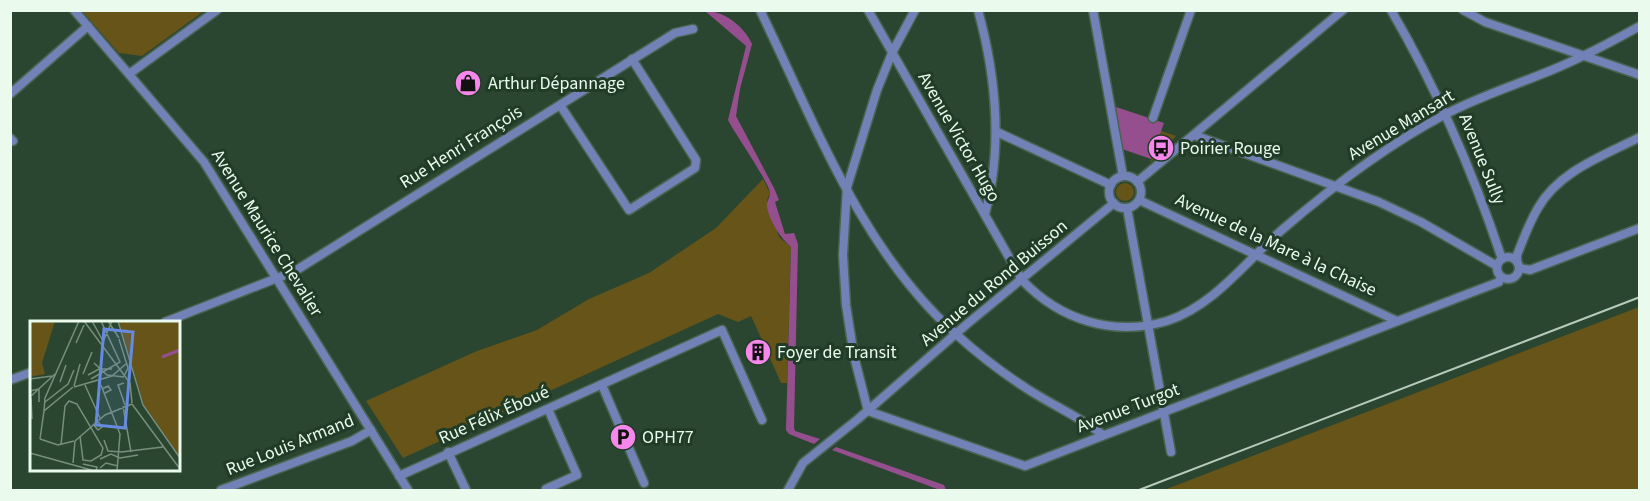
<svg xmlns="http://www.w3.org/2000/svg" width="1650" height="501" font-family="'Source Sans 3',sans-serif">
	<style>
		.green { fill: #675419 }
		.water { fill: #964f8e }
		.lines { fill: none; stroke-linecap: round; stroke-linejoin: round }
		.minor-casing { stroke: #49634f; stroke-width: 11 }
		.minor { stroke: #7282b7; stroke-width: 8 }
		.rail { stroke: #b7cabb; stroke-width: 2 }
		.labels { text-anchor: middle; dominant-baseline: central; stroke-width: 6; stroke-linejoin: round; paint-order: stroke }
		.poi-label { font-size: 18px; fill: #eafaed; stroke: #203c27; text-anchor: start }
		.street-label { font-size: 18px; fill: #eafaed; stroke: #203c27 }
		.inset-river { fill: none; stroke: #964f8e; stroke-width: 3 }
		.inset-road { fill: none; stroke: #778e7c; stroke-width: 1.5 }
		.view { fill: #658adf; fill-opacity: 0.15; stroke: #658adf; stroke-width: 3 }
		.inset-edge { fill: none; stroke: #eafaed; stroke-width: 3 }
	</style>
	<rect width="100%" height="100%" fill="#2a4631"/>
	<!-- green -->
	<g class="green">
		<polygon points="82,11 204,11 142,56 119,53"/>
		<polygon points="1161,131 1176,136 1150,163"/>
		<polygon points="763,179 770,193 767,200 779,237 791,247 787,383 781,383 769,356 772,355 766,341 763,342 751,316 738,322 718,314 403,458 366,401 477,351 537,330 589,299 649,273 716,228"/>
		<circle cx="1125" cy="192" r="9"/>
		<polygon points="1639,307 1639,490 1164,490"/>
	</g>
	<!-- water -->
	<g class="water">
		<path d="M705 11C723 10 745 27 752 44L740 89 736 116 774 188 779 200 775 202 785 234 794 233 798 244 794 428 795 431 820 439 814 444 789 434 786 430 791 247C780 237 770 222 767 207 766 202 770 198 770 193 769 182 735 134 728 120L746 46Z"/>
		<polygon points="1116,107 1164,123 1151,159 1122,149"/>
		<polygon points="836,447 944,485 946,490 940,490 832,450"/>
	</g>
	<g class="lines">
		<defs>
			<g id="minor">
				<polyline points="74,10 204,162 408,490"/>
				<path d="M760 10C815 123 861 250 957 335 979 355 1004 374 1029 390 1054 406 1080 417 1103 435"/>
				<path d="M868 10 1022 280C1060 320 1113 337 1167 321 1214 306 1247 260 1283 229 1333 186 1387 145 1446 114 1482 95 1522 83 1559 67 1587 55 1613 41 1640 26"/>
				<path d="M978 10C996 76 1003 147 985 214"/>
				<polyline points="1093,10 1123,176"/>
				<path d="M1391 10C1437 89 1473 172 1502 259"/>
				<polyline points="1463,10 1485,22 1640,75"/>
				<polyline points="129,74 217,10"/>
				<polyline points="10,94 88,26"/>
				<polyline points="560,105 629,210 695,168 696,160 632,59"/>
				<polyline points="1153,118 1191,10"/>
				<polyline points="997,132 1111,185"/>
				<polyline points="1194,135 1379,202 1421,222 1497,266"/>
				<polyline points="10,138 13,141"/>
				<circle cx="1125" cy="192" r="16"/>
				<polyline points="1137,182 1343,10"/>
				<polyline points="1139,200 1397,321"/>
				<polyline points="1127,208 1171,452"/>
				<circle cx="1508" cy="268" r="11"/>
				<path d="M1517 262V255C1523 240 1529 223 1538 208 1559 171 1603 156 1640 137"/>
				<polyline points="1519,268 1530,270 1640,228"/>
				<polyline points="165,322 295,271 675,33 693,29"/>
				<polyline points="10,380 32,372"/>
				<polyline points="602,385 644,483"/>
				<polyline points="868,411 1025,466 1457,298 1499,282 1501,277"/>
				<polyline points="868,411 854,356 846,305 843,255 847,187 877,90 892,53 915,10"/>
				<polyline points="448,452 466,490"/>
				<polyline points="399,476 722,330 762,420"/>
				<polyline points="546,489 577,475 548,409"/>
				<polyline points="221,490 352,441 371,430"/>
				<polyline points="788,490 803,463 858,419 967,324 1114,203"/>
			</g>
		</defs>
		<!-- minor casing -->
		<use href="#minor" class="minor-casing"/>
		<!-- minor -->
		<use href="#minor" class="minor"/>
		<!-- rail -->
		<polyline class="rail" points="1139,490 1640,297"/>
	</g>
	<!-- icons -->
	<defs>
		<symbol id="shop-disc" viewBox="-11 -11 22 22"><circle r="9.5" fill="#f788eb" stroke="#203c27"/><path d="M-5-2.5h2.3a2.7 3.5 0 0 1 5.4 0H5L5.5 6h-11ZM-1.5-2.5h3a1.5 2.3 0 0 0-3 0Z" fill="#111"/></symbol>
		<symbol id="bus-disc" viewBox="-11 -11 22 22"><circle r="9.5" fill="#f788eb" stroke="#203c27"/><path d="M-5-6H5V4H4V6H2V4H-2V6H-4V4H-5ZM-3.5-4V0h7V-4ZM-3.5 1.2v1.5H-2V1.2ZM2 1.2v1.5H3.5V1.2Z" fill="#111"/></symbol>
		<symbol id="building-disc" viewBox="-11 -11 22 22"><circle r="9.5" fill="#f788eb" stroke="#203c27"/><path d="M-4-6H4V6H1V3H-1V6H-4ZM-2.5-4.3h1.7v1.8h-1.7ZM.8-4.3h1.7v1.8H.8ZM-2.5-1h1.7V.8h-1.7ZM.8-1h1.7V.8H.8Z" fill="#111"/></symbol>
		<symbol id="parking-disc" viewBox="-11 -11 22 22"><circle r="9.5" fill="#f788eb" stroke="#203c27"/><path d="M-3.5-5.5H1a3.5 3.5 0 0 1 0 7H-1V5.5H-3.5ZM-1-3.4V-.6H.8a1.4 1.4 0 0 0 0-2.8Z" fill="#111"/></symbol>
	</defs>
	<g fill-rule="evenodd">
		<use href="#shop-disc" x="453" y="68" width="30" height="30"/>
		<use href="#bus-disc" x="1146" y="133" width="30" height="30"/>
		<use href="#building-disc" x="743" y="337" width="30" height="30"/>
		<use href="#parking-disc" x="608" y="422" width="30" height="30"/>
	</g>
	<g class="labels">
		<!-- poi labels -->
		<g class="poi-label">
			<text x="488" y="83">Arthur Dépannage</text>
			<text x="1180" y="148">Poirier Rouge</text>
			<text x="777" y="352">Foyer de Transit</text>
			<text x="642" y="437">OPH77</text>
		</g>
		<!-- street labels -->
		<g class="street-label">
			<text transform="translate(1401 125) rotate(-31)">Avenue Mansart</text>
			<text transform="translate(959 137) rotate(60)">Avenue Victor Hugo</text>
			<text transform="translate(461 147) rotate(-32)">Rue Henri François</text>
			<text transform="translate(1482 159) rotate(68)">Avenue Sully</text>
			<text transform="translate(267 233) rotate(58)">Avenue Maurice Chevalier</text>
			<text transform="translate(1276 245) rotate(25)">Avenue de la Mare à la Chaise</text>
			<text transform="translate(994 283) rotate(-40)">Avenue du Rond Buisson</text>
			<text transform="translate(1128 408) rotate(-21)">Avenue Turgot</text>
			<text transform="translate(494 415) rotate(-24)">Rue Félix Éboué</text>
			<text transform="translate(290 445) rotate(-22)">Rue Louis Armand</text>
		</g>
	</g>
	<!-- overview -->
	<g transform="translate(30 321)">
		<rect width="150" height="150" fill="#2a4631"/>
		<path d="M0 0H25L12 42 15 53 0 56ZM89 0H150V136L114 84Z" fill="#675419"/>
		<path class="inset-river" d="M132 36 150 29"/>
		<path class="inset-road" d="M54 0 100 62 102 82M62 0 73 20M78 0 89 17M88 0 113 84 150 137M89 18 98 47 94 55M46 22 54 4M72 23 82 0M64 42 77 54 94 56M53 53 62 31M58 54 69 48H82M0 58 22 55M61 58 90 41 71 0M30 61 36 44M94 62 88 64 95 84M55 64 70 97M71 64 90 113 87 150M44 65 50 43M44 66 82 55 97 42M72 68 78 65 81 69 75 72M0 70 9 68V81M1 75 25 53M1 77 2 98M15 81 38 63 44 49M102 83 150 148M93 85 101 131M14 90 15 77 49 0M63 103 68 109 72 106 67 99M10 118 14 90 43 66M10 118 28 124 44 120M74 119 78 130 91 131M45 120 75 94 102 83M31 124 35 85 39 80 47 83 73 127 71 134 61 140 53 139 50 115M91 131 133 126M0 132 65 150M90 137 108 134M70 138 81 133 90 137M43 142 45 120M53 143 67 146 66 150M70 147 76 142 88 145"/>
		<path class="view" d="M74 8 103 11 95 107 66 104Z"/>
		<rect width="150" height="150" class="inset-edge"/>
	</g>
	<!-- border -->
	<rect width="1650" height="501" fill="none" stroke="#eafaed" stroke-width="24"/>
</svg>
